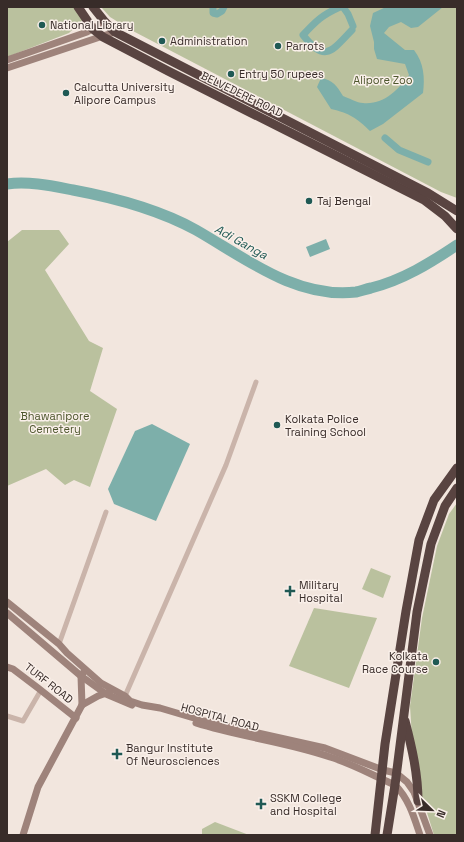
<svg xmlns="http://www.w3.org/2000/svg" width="464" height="842" font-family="'Space Grotesk',sans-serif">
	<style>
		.green { fill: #bac19e }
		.water { fill: #7dafaa }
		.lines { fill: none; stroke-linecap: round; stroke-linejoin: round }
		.canal { stroke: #7dafaa; stroke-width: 7 }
		.river { stroke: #7dafaa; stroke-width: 11 }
		.street { stroke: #cab4aa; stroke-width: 5 }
		.secondary { stroke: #9e837b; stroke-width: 7 }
		.highway { stroke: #594441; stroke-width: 9 }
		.poi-dot { fill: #1f5954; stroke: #faf0ea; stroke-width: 1.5 }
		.labels { text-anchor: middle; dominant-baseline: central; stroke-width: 3; stroke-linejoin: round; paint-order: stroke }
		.poi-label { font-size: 11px; fill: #382c29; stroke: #faf0ea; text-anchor: start }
		.park-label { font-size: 11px; fill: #4d562d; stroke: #faf0ea }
		.street-label { font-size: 11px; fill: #382c29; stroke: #faf0ea }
		.water-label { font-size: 12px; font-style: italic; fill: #1f5954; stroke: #faf0ea }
	</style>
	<rect width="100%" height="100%" fill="#f2e6de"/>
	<!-- green -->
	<g class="green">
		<polygon points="7,7 80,7 86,17 69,33 7,57"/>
		<polygon points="101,7 457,7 457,198 441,192 131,30 110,17"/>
		<polygon points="22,230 59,230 69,244 45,270 89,341 103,348 90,391 117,409 90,487 74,480 65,485 46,469 7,486 7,242"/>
		<polygon points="457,503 457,835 434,835 414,771 410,706 422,618 437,546 449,514"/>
		<polygon points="371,568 391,576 383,598 362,589"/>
		<polygon points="314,608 377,618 349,688 289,666"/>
		<polygon points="215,822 249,835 202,835 202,829"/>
	</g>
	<!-- water -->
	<g class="water">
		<path d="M386 7H443L418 27 411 28 401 22 389 27 384 33 405 50H414C424 63 425 78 423 93L383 124 370 131C357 118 349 113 331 109L317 87 321 78C333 80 337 86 343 96 349 98 357 103 363 103 384 105 398 90 409 75L405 64 377 59 374 49V42L370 26 373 13Z"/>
		<polygon points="326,239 330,249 310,257 306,247"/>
		<polygon points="152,424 190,444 156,521 114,504 108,489 135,431"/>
	</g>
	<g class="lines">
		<!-- canal -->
		<g class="canal">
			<polyline points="213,7 213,13 217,14 222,11 224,7"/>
			<path d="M340 7C322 15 316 21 303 35 325 63 331 52 352 30"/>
			<polyline points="343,7 348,14 353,26"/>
			<polyline points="385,138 399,150 428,162"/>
		</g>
		<!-- river -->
		<path class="river" d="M7 184C29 181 52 186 73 190 116 198 158 209 196 230 245 258 296 299 356 292 361 291 366 289 371 288 403 280 430 263 457 245"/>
		<!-- street -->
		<g class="street">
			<polyline points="59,644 106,512"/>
			<polyline points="125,696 226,465 256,382"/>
			<polyline points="7,716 23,721 41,690"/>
		</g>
		<!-- secondary -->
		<g class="secondary">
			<polyline points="7,60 87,32 105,22"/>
			<polyline points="7,68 115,32"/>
			<polyline points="7,602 59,644 67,653 101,683 125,696 130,701 142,705 160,708 204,721 325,748 383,770 396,773 407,782 414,792 430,835"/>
			<polyline points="7,613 81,676 106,694 132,705"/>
			<polyline points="7,667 13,669 38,688 76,718"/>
			<polyline points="82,705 98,696 109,692"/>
			<path d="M196 723C240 737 287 742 330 757 353 764 374 776 395 785 409 799 414 817 420 835"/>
			<polyline points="23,835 38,787 82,705 81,676 83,673"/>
		</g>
		<!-- highway -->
		<g class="highway">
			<polyline points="78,7 93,29 103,37 168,71 424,200 445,216 457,229"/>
			<polyline points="93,7 105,22 115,32 428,193 457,211"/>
			<path d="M405 721C412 748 418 774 418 801"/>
			<polyline points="375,835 385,744 406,611 419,540 434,500 457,468"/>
			<polyline points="387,835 395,785 417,612 431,544 445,506 457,488"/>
		</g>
	</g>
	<!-- markers -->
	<g class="poi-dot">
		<circle cx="42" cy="25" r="4"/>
		<circle cx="162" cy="41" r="4"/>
		<circle cx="278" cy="46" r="4"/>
		<circle cx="231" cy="74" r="4"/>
		<circle cx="66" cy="93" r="4"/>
		<circle cx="309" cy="201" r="4"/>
		<circle cx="277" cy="425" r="4"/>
		<path d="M288 585h4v4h4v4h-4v4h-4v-4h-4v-4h4z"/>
		<circle cx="436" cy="662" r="4"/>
		<path d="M115 748h4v4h4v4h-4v4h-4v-4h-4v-4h4z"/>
		<path d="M259 798h4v4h4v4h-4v4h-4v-4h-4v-4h4z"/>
	</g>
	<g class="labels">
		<!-- poi labels -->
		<g class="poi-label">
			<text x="50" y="25">National Library</text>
			<text x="170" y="41">Administration</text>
			<text x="286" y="46">Parrots</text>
			<text x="239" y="74">Entry 50 rupees</text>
			<text x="74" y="87">Calcutta University<tspan x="74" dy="13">Alipore Campus</tspan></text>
			<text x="317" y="201">Taj Bengal</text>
			<text x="285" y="419">Kolkata Police<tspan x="285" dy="13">Training School</tspan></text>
			<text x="299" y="585">Military<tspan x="299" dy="13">Hospital</tspan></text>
			<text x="428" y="656" text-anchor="end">Kolkata<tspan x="428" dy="13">Race Course</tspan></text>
			<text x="126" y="748">Bangur Institute<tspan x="126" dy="13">Of Neurosciences</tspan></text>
			<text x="270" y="798">SSKM College<tspan x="270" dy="13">and Hospital</tspan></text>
		</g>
		<!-- park labels -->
		<g class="park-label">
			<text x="383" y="80">Alipore Zoo</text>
			<text x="55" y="416">Bhawanipore<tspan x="55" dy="13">Cemetery</tspan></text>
		</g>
		<!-- street labels -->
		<g class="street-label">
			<text transform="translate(242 94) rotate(26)">BELVEDERE ROAD</text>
			<text transform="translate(49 683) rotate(38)">TURF ROAD</text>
			<text transform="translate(220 717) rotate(15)">HOSPITAL ROAD</text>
		</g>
		<!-- water labels -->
		<g class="water-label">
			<text transform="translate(241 242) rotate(29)">Adi Ganga</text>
		</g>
	</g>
	<!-- border -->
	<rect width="464" height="842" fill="none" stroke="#382c29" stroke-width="16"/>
	<!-- north arrow -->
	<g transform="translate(432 810) rotate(113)" stroke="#faf0ea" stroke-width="3" paint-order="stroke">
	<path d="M0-3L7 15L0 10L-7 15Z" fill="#382c29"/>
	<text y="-6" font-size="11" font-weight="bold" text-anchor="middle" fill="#382c29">N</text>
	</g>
</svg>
